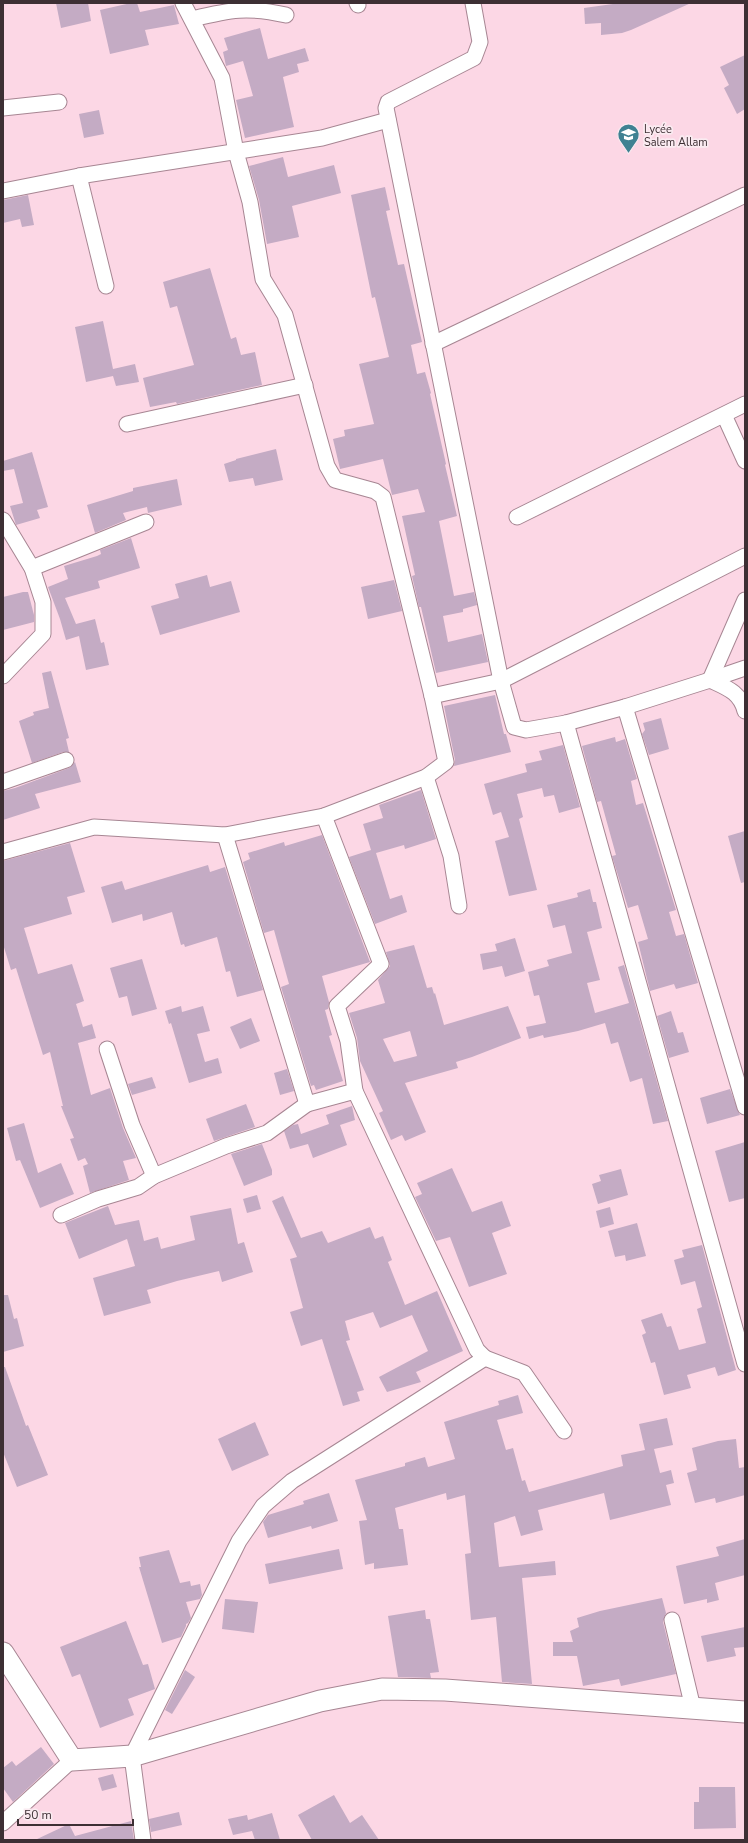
<svg xmlns="http://www.w3.org/2000/svg" width="748" height="1843" font-family="'Nunito Sans',sans-serif">
	<style>
		.building { fill: #c4abc4; fill-rule: evenodd }
		.lines { fill: none; stroke-linecap: round; stroke-linejoin: round }
		.street-casing { stroke: #a78693; stroke-width: 17 }
		.secondary-casing { stroke: #a78693; stroke-width: 23 }
		.street { stroke: #fff; stroke-width: 15 }
		.secondary { stroke: #fff; stroke-width: 21 }
		.labels { text-anchor: middle; dominant-baseline: central; stroke-width: 3.5; stroke-linejoin: round; paint-order: stroke }
		.poi-label { font-size: 11px; fill: #3d2f34; stroke: #faebf1; text-anchor: start }
	</style>
	<rect width="100%" height="100%" fill="#fcd7e5"/>
	<!-- building -->
	<g class="building">
		<polygon points="56,3 88,3 91,21 61,28"/>
		<polygon points="131,3 137,3 140,12 174,5 179,24 145,30 149,45 110,54 100,10"/>
		<polygon points="620,3 691,3 631,30 622,33 601,35 601,23 585,24 584,8"/>
		<polygon points="260,28 268,59 305,48 309,61 297,64 299,72 283,77 294,127 245,138 236,100 253,96 243,61 226,66 223,52 228,50 224,38"/>
		<polygon points="745,55 745,109 737,114 724,88 729,85 720,67"/>
		<polygon points="99,110 104,134 84,138 79,114"/>
		<polygon points="283,157 288,177 334,165 341,193 292,206 299,237 267,244 259,200 249,166"/>
		<polygon points="385,187 390,210 386,211 398,265 404,264 422,342 411,345 417,374 425,372 431,393 430,394 446,464 445,465 457,516 439,521 454,596 474,592 477,605 463,609 463,612 443,616 448,642 482,634 488,662 436,673 421,607 419,607 412,576 415,575 402,516 425,512 418,489 392,495 383,459 340,469 333,439 345,436 344,430 374,424 359,364 389,357 375,297 372,298 351,195"/>
		<polygon points="28,195 34,225 22,227 20,219 3,223 3,200"/>
		<polygon points="210,268 231,339 236,337 241,355 255,352 262,385 177,404 176,402 150,407 143,378 194,365 177,306 170,308 163,282"/>
		<polygon points="103,321 113,369 135,364 139,382 116,386 113,376 86,382 75,327"/>
		<polygon points="276,449 283,480 255,486 253,478 229,482 224,464 236,460 236,459"/>
		<polygon points="32,452 48,507 37,510 40,518 16,525 10,506 23,503 14,469 3,471 3,461"/>
		<polygon points="177,479 182,505 148,513 147,507 123,513 126,520 95,533 87,505 133,491 133,488"/>
		<polygon points="131,538 140,568 98,581 100,588 65,598 76,624 95,619 101,643 104,642 109,665 86,670 79,636 66,640 60,619 48,587 68,579 64,566 97,556 101,554 100,550"/>
		<polygon points="207,575 210,587 231,581 240,612 160,635 151,606 179,598 175,584"/>
		<polygon points="394,580 402,611 368,619 361,587"/>
		<polygon points="23,592 28,592 34,615 34,622 3,630 3,597"/>
		<polygon points="51,671 69,738 66,739 69,752 63,752 32,763 19,721 34,715 33,712 49,708 42,673"/>
		<polygon points="495,695 504,734 506,734 511,752 454,766 455,760 444,706"/>
		<polygon points="661,718 669,749 649,755 642,734 645,730 643,723"/>
		<polygon points="615,737 616,742 625,739 637,779 631,781 636,805 643,803 676,910 669,912 676,936 684,934 698,983 676,989 674,984 650,991 638,942 648,939 638,905 628,908 612,856 616,855 601,801 597,802 582,746"/>
		<polygon points="563,745 580,807 559,813 554,795 544,797 542,788 517,794 523,817 519,819 537,890 509,896 495,841 509,837 501,812 493,815 484,784 527,772 525,764 542,760 539,751"/>
		<polygon points="75,762 81,782 35,794 40,808 3,820 3,791 15,788 69,768"/>
		<polygon points="421,790 436,839 405,849 404,845 376,853 390,899 402,895 407,912 375,924 349,857 371,850 363,824 383,818 379,805"/>
		<polygon points="745,831 745,882 741,883 728,836"/>
		<polygon points="322,835 370,962 322,976 329,1002 328,1009 325,1010 332,1035 329,1036 343,1081 316,1090 314,1085 311,1086 281,987 289,984 274,930 264,933 243,862 250,859 248,853 284,842 285,846"/>
		<polygon points="70,843 85,892 67,897 72,914 24,928 38,974 72,964 84,1001 76,1004 83,1027 92,1024 96,1038 78,1043 91,1095 110,1088 123,1128 136,1158 123,1161 129,1180 90,1193 83,1166 88,1164 85,1158 78,1161 70,1139 74,1138 61,1106 63,1106 50,1052 43,1055 16,968 11,970 3,944 3,861"/>
		<polygon points="208,865 210,872 225,867 263,990 237,997 230,971 226,972 217,937 185,947 184,944 181,945 172,912 143,921 142,914 112,923 101,887 122,881 125,890"/>
		<polygon points="590,889 593,902 596,902 602,928 587,932 600,980 587,983 595,1013 629,1003 618,967 624,965 668,1121 653,1124 642,1078 630,1082 618,1042 611,1044 605,1023 578,1031 544,1038 543,1035 529,1039 526,1027 546,1023 539,995 534,996 528,972 549,966 547,960 572,953 565,925 553,928 547,905 578,897 577,893"/>
		<polygon points="515,938 525,971 505,977 502,966 483,970 480,954 497,951 495,944"/>
		<path d="M414 945 427 988 432 987 434 994 435 993 444 1025 508 1006 521 1038 472 1057 456 1062 458 1068 405 1083 426 1132 405 1141 402 1135 391 1140 379 1113 383 1111 360 1061 357 1038 349 1013 385 1003 378 980 390 966 386 952ZM410 1031 417 1056 394 1062 383 1039Z"/>
		<polygon points="142,959 157,1009 132,1016 127,996 119,998 110,968"/>
		<polygon points="181,1006 182,1012 203,1006 210,1031 197,1034 205,1062 218,1058 222,1073 189,1083 171,1023 169,1024 165,1011"/>
		<polygon points="671,1011 678,1033 683,1032 689,1052 669,1058 657,1016"/>
		<polygon points="251,1018 260,1041 240,1049 230,1027"/>
		<polygon points="287,1069 294,1091 280,1095 274,1073"/>
		<polygon points="152,1077 156,1088 132,1095 128,1084"/>
		<polygon points="730,1089 740,1115 707,1124 700,1098"/>
		<polygon points="246,1104 255,1127 214,1141 206,1119"/>
		<polygon points="352,1106 355,1120 340,1125 347,1145 313,1158 308,1144 290,1149 284,1131 293,1125 298,1124 301,1134 329,1124 326,1115"/>
		<polygon points="24,1123 38,1173 61,1163 74,1194 40,1208 20,1160 16,1161 7,1128"/>
		<polygon points="745,1142 745,1198 729,1202 715,1151"/>
		<polygon points="262,1144 272,1170 272,1175 244,1186 231,1154"/>
		<polygon points="452,1168 472,1212 502,1201 511,1226 492,1233 507,1274 469,1287 450,1237 436,1241 415,1197 422,1194 417,1183"/>
		<polygon points="621,1169 628,1195 598,1204 592,1184 601,1181 599,1175"/>
		<polygon points="257,1195 261,1209 247,1213 243,1199"/>
		<polygon points="283,1196 301,1238 322,1231 328,1243 370,1227 375,1239 383,1236 392,1260 388,1262 405,1305 437,1291 463,1351 416,1372 421,1382 387,1392 379,1377 428,1351 412,1315 380,1328 373,1312 345,1321 350,1340 346,1341 364,1390 357,1392 360,1401 343,1406 322,1339 301,1346 290,1312 303,1308 290,1259 297,1257 272,1201"/>
		<polygon points="108,1206 115,1225 139,1220 144,1241 158,1237 161,1249 195,1240 190,1216 231,1208 238,1244 244,1242 253,1272 222,1282 219,1271 177,1281 147,1290 151,1303 104,1316 93,1278 135,1266 127,1239 79,1259 65,1223"/>
		<polygon points="610,1207 614,1224 600,1228 596,1211"/>
		<polygon points="637,1223 646,1256 626,1261 625,1255 615,1257 608,1231"/>
		<polygon points="702,1245 736,1370 718,1376 715,1367 687,1375 691,1388 664,1395 655,1362 651,1363 642,1335 646,1333 641,1320 662,1313 667,1327 671,1326 679,1350 706,1343 697,1309 702,1307 695,1281 681,1285 674,1260 684,1257 682,1250"/>
		<polygon points="3,1295 8,1295 14,1319 17,1318 24,1346 3,1352"/>
		<polygon points="3,1367 5,1367 26,1426 28,1425 48,1475 17,1487 3,1452"/>
		<polygon points="518,1395 523,1413 497,1420 506,1450 513,1448 522,1481 525,1480 529,1492 623,1466 621,1455 645,1450 639,1424 667,1418 673,1445 654,1449 660,1473 671,1470 674,1483 666,1485 671,1505 610,1520 604,1493 538,1510 543,1530 521,1536 515,1516 494,1523 499,1567 555,1561 556,1575 522,1578 532,1684 502,1682 496,1617 471,1620 465,1554 471,1553 465,1495 447,1500 446,1493 395,1508 399,1529 403,1529 408,1565 374,1569 374,1563 365,1565 359,1521 367,1520 355,1480 405,1466 405,1463 425,1457 428,1467 455,1459 444,1422 499,1405 498,1401"/>
		<polygon points="255,1422 269,1455 232,1471 218,1439"/>
		<polygon points="736,1439 739,1468 745,1467 745,1495 716,1503 715,1498 695,1503 687,1473 697,1470 692,1448 718,1441"/>
		<polygon points="329,1493 338,1521 312,1529 311,1526 268,1538 263,1522 268,1515 304,1504 303,1501"/>
		<polygon points="745,1539 745,1575 715,1583 719,1600 707,1603 707,1599 684,1604 676,1566 719,1556 716,1547"/>
		<polygon points="339,1549 343,1569 269,1584 265,1564"/>
		<polygon points="169,1550 180,1583 190,1581 191,1586 200,1584 202,1595 200,1599 186,1602 191,1618 188,1623 186,1624 186,1626 181,1637 162,1643 139,1567 141,1567 139,1557"/>
		<polygon points="662,1598 666,1613 663,1622 676,1674 621,1686 619,1679 583,1686 577,1656 553,1656 553,1642 573,1642 570,1631 579,1627 577,1618 600,1611"/>
		<polygon points="225,1599 258,1602 254,1633 222,1629"/>
		<polygon points="425,1610 426,1619 430,1619 439,1672 430,1673 431,1678 398,1677 388,1616"/>
		<polygon points="126,1621 143,1665 148,1664 155,1689 128,1699 134,1715 100,1728 80,1674 72,1677 60,1647"/>
		<polygon points="745,1627 745,1647 734,1648 736,1656 707,1662 701,1636"/>
		<polygon points="185,1670 195,1677 172,1714 165,1710"/>
		<polygon points="41,1747 54,1764 13,1802 3,1788 3,1768 12,1761 16,1766"/>
		<polygon points="113,1774 117,1787 102,1791 98,1778"/>
		<polygon points="699,1787 735,1787 736,1828 694,1829 694,1802 699,1802"/>
		<polygon points="334,1795 350,1823 362,1815 379,1840 312,1840 298,1815"/>
		<polygon points="179,1812 182,1825 151,1832 149,1819"/>
		<polygon points="272,1813 280,1840 255,1840 252,1831 233,1835 228,1819 247,1815 248,1820"/>
		<polygon points="131,1821 134,1840 35,1840 69,1824 75,1836"/>
	</g>
	<g class="lines">
		<defs>
			<g id="street">
				<polyline points="183,3 222,78 236,152 250,202 263,279 285,315 327,466 335,480 375,491 383,497 432,696"/>
				<polyline points="357,3 358,5"/>
				<path d="M473 3 480 42 474 58 388 102 386 108 501 681 514 727 526 730 566 723 625 707 710 680C727 688 740 692 745 711"/>
				<path d="M192 19C230 10 246 6 286 15"/>
				<polyline points="3,108 59,102"/>
				<polyline points="79,176 106,286"/>
				<polyline points="3,191 79,176 322,138 388,120"/>
				<polyline points="433,344 745,195"/>
				<polyline points="724,415 745,461"/>
				<polyline points="127,424 305,385"/>
				<polyline points="517,517 745,404"/>
				<polyline points="3,520 32,568 43,602 43,634 3,676"/>
				<polyline points="32,568 146,522"/>
				<polyline points="710,680 745,600"/>
				<polyline points="710,680 745,668"/>
				<polyline points="625,707 745,1107"/>
				<polyline points="566,723 745,1364"/>
				<polyline points="426,777 451,856 459,906"/>
				<polyline points="3,782 66,760"/>
				<polyline points="324,816 381,964 337,1006 348,1041 355,1091"/>
				<polyline points="3,852 94,827 225,835 324,816 426,777 446,762 432,696 501,681 745,556"/>
				<polyline points="107,1049 132,1125 154,1176"/>
				<polyline points="61,1215 98,1199 138,1187 154,1176 226,1146 267,1133 307,1104"/>
				<polyline points="485,1358 524,1373 564,1431"/>
				<polyline points="672,1620 693,1708"/>
				<polyline points="3,1823 72,1760"/>
				<polyline points="143,1840 132,1756 239,1541 263,1506 292,1481 485,1358 477,1350 355,1091 307,1104 225,835"/>
			</g>
			<polyline id="secondary" points="3,1653 72,1760 132,1756 320,1701 382,1689 445,1690 745,1712"/>
		</defs>
		<!-- street casing -->
		<use href="#street" class="street-casing"/>
		<!-- secondary casing -->
		<use href="#secondary" class="secondary-casing"/>
		<!-- street -->
		<use href="#street" class="street"/>
		<!-- secondary -->
		<use href="#secondary" class="secondary"/>
	</g>
	<!-- icons -->
	<defs>
		<symbol id="school-pin" viewBox="-11 -11 22 30"><path d="M0 17L-7.5 6A9.5 9.5 0 1 1 7.5 6Z" fill="#3f8192" stroke="#faebf1"/><path d="M0-5L7-2L0 1L-7-2ZM-4 1L0 2.5L4 1V4Q0 6-4 4Z" fill="#fff"/></symbol>
	</defs>
	<g fill-rule="evenodd">
		<use href="#school-pin" x="616" y="122" width="25" height="34"/>
	</g>
	<g class="labels">
		<!-- poi labels -->
		<g class="poi-label">
			<text x="644" y="129">Lycée<tspan x="644" dy="13">Salem Allam</tspan></text>
		</g>
	</g>
	<!-- border -->
	<rect width="748" height="1843" fill="none" stroke="#3d2f34" stroke-width="8"/>
	<!-- scale -->
	<path d="M18 1819v6h115v-6" fill="none" stroke="#3d2f34" stroke-width="2"/>
	<text x="24" y="1819" font-size="12" fill="#3d2f34" stroke="#faebf1" stroke-width="3" paint-order="stroke">50 m</text>
</svg>
